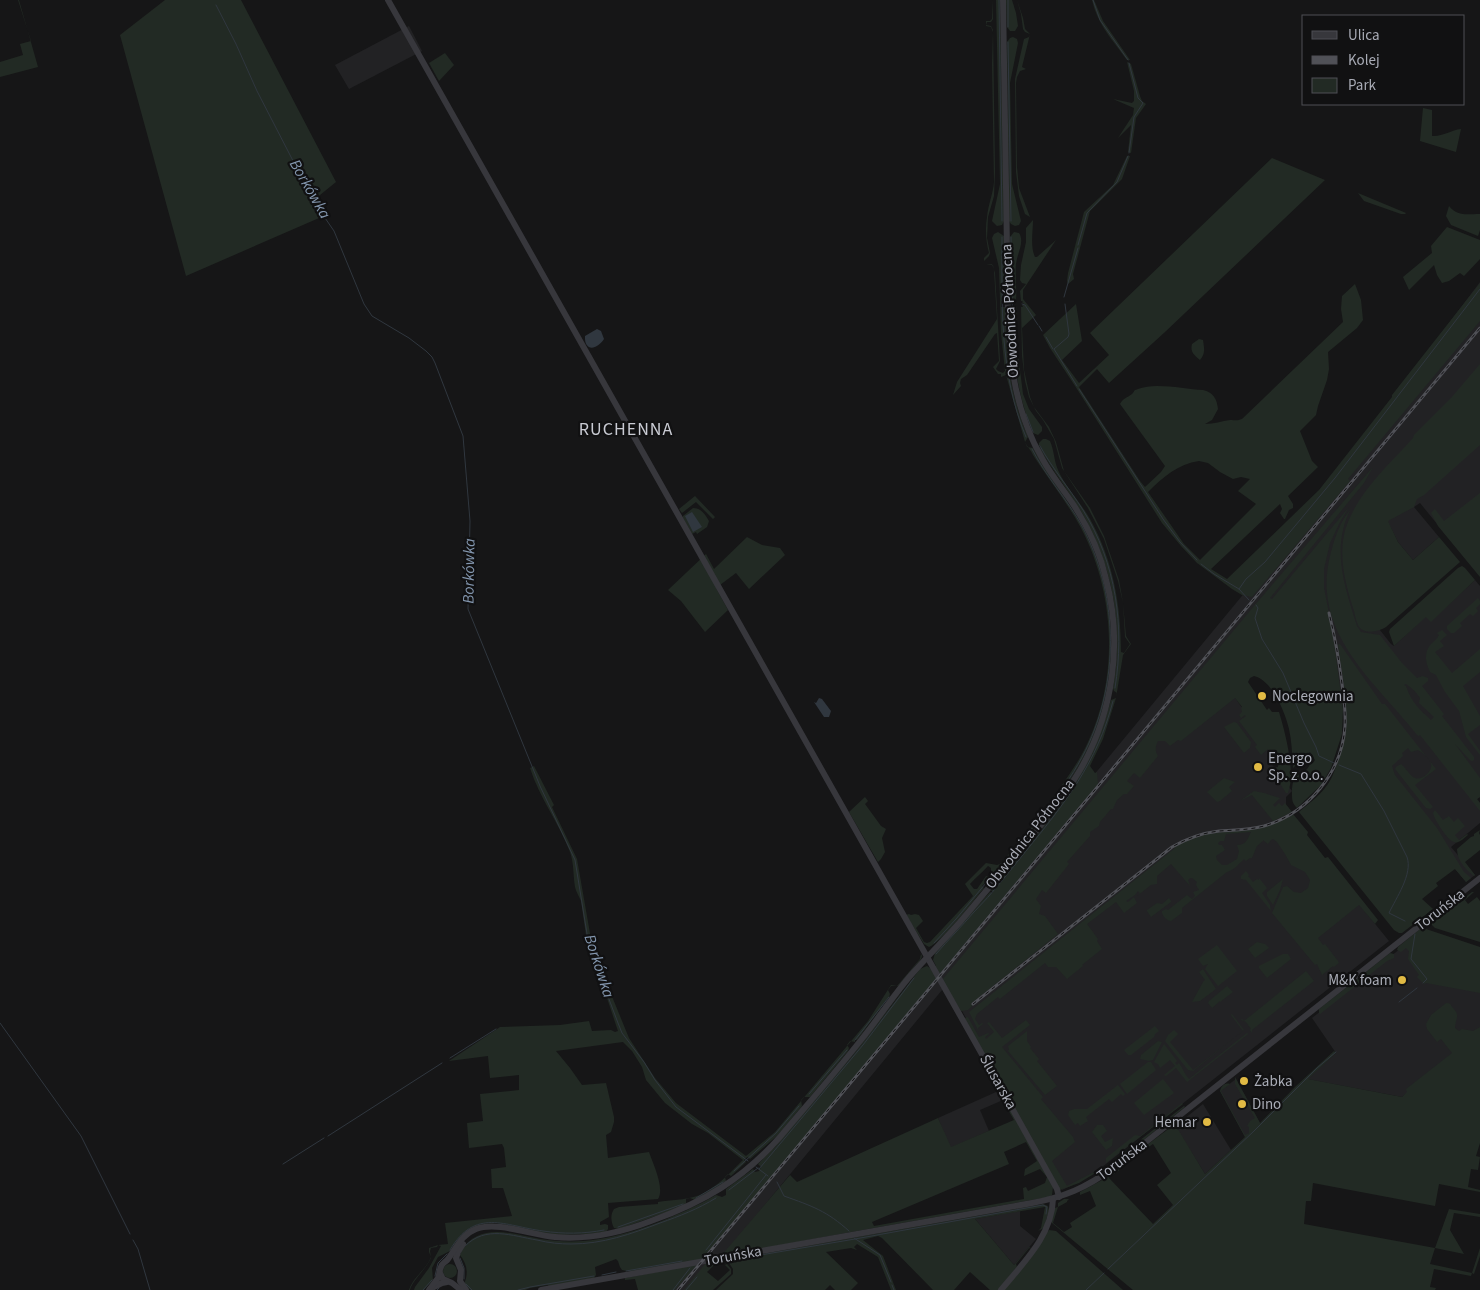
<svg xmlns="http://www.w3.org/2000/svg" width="1480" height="1290" font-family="'Source Sans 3',sans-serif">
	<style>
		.built { fill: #222224 }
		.green { fill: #222a24; fill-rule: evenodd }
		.water { fill: #30373f }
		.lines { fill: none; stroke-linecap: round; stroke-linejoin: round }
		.stream { stroke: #30373f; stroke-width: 1 }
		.tertiary { stroke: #37373c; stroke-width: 6 }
		.rail-casing { stroke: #505157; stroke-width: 3 }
		.rail { stroke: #111112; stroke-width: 1; stroke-dasharray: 4; stroke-linecap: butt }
		.poi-dot { fill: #e1ba44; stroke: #111112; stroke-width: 2 }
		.labels { text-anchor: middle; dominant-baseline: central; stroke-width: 4.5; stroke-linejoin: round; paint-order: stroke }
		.street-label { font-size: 15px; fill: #a9acb6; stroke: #111112 }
		.poi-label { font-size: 15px; fill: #a9acb6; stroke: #111112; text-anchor: start }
		.water-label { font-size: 16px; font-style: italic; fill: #8396ae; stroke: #111112 }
		.quarter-label { font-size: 18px; letter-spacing: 1px; fill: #c9cbd3; stroke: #111112 }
	</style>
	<rect width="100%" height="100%" fill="#161617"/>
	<!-- built -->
	<g class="built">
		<polygon points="409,26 422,51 349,89 335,65"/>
		<polygon points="1480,282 1480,503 1446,535 1420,503 1414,507 1439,537 1413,560 1398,542 1388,522 1376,625 1391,644 1394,646 1426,616 1431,621 1475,580 1480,586 1480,797 1477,799 1480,803 1480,823 1451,847 1475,875 1466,882 1398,800 1357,741 1338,693 1324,611 1214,667 1276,757 1270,762 1292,791 1286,797 1286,812 1347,914 1359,904 1389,941 1097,1171 1081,1181 1062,1190 947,984 726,1252 728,1263 712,1265 692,1290 662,1290 901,1005 941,960 1246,591"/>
		<polygon points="1414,938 1480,992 1480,1034 1402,1097 1307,1079 1336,1053 1312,1018"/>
		<polygon points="1236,1079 1260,1123 1245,1137 1220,1091"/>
		<polygon points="996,1092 1003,1100 980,1110 989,1131 950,1148 938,1118"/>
		<polygon points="1203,1104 1231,1150 1205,1174 1175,1126"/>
		<polygon points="1020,1211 1020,1226 1036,1239 1014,1265 975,1219"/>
	</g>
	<!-- green -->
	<g class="green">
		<polygon points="18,0 19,0 38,67 0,77 0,62 23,55 20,44 31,41"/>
		<polygon points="165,0 241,0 336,182 320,195 318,201 326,215 186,276 120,35"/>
		<path d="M992 0 993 19 991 22H987L986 25 991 26 993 30 995 172 994 196 988 217 987 238 990 253 989 256 984 261 986 264H992L995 273 1000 361 996 369 998 371 1003 373 1005 371 1001 333 999 268 992 238 994 234 998 232 1004 236V301H1001V307H1005C1005 352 1010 396 1028 437L1025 442 1027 447 1033 448C1049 478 1072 504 1087 535 1119 599 1119 679 1090 744 1081 764 1069 782 1057 799L1051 800 1048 804 1050 807 1049 810 998 872 996 874 991 872V868L988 866C982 873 976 877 970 884L974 889H977L986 876 989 877V882L988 883 986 882 982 886 984 888C973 901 942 942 929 947L924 944 906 915 909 914 911 915 915 914 919 915 923 921 916 928 924 942 927 943 930 942 973 896 965 884 986 863 997 865 1000 864C1013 849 1026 835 1038 819 1044 812 1047 803 1054 797 1066 779 1079 762 1088 742 1119 676 1115 593 1081 528 1067 502 1049 480 1033 455 1031 450 1027 447 1025 442L1006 375 1001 377V374H998L993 367 999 361 997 333 995 334 967 375 961 379 960 383 961 386 953 395 957 382 997 319 994 271 993 265 986 264 984 261V258L989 253C986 242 985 229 987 217 988 205 993 194 994 182L992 64 993 32 991 27 986 26V21H990L992 19Z"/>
		<polygon points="996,0 1000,0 1004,221 1002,225 997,226 992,221 1000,184"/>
		<polygon points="1006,0 1012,0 1016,13 1018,26 1015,31 1010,31 1007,27"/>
		<polygon points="1017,0 1023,18 1025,29 1030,34 1022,67 1026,69 1020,71 1017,77 1016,83 1017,167 1019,188 1030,217 1025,214 1019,196 1016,172 1015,79 1024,39 1029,37 1030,34 1025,32 1023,29 1021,14"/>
		<path d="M1092 0H1094L1103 21 1130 60H1127C1112 39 1098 25 1092 0Z"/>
		<polygon points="1013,37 1017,39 1018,43 1010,83 1012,184 1021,221 1019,225 1015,226 1011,224 1009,221 1007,42 1010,38"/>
		<polygon points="445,53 454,65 439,81 429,63"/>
		<polygon points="1127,62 1131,64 1140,96 1142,101 1146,104 1136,118 1131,153 1128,152 1131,125 1118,138 1133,115 1134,108 1113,99 1132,103 1134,101 1134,91"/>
		<path d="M1423 108 1432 110V136C1442 137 1451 130 1461 129L1456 152 1420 141Z"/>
		<polygon points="1127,156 1130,156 1122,179 1090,211 1073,274 1074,279 1068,284 1067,281 1068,273 1084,212 1113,185"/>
		<path d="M1272 158 1325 180 1165 332 1109 383 1097 369 1079 387 1140 481 1145 487 1161 472 1165 466 1120 404C1123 398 1127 398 1132 394 1136 390 1132 391 1138 389 1155 382 1184 389 1203 390 1213 392 1217 399 1218 409L1212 420 1205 424C1214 424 1222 421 1230 420 1235 420 1237 421 1242 419L1343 322 1341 309 1342 296 1355 284 1361 300 1363 320 1357 328 1328 352 1329 369 1327 380 1318 406 1316 415 1300 431 1312 461 1318 467 1288 496 1293 504V508L1289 510 1285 519H1284L1280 513 1282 509 1280 504 1211 569 1227 579 1319 490 1392 397V395L1480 283V321L1348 479 1350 481 1252 597 1242 595 1232 589 1197 563 1181 546 1162 523 1077 389 1050 348 1043 335 1076 304 1082 341 1062 360 1079 383 1109 355 1090 333ZM1199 461 1208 463 1220 472 1233 479 1241 477 1250 479 1238 491 1256 504 1200 560 1184 544 1148 492C1163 477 1178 464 1199 461Z"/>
		<polygon points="1358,193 1406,213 1405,214 1401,214 1364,201"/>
		<path d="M1449 206C1458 217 1467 214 1480 214V230L1478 236 1451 225 1446 216Z"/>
		<path d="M1033 220C1033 231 1030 247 1035 257H1037L1056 240 1023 290V299L1036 315 1022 328 1024 370 1030 397 1034 407 1049 427 1056 442 1064 471 1090 508 1104 536 1119 580 1123 603 1126 636 1131 644 1123 655 1116 698 1103 739 1090 766 1095 773 1097 772 1098 784 939 975 935 967 936 966 933 960 935 953 990 892 992 893 993 892 991 890 1042 829 1095 746 1106 716 1111 700 1116 698 1117 693 1114 691 1113 688C1124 628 1113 566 1082 513 1069 491 1053 471 1040 449L1041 446H1039V443L1043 439H1046L1050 441C1054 450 1054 461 1058 470 1065 486 1081 503 1090 519 1113 560 1121 605 1121 652L1124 653 1130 644 1125 637 1123 603 1118 581 1104 539 1088 508 1062 468 1054 439 1043 420 1036 411 1029 397 1025 381 1022 356 1021 307H1023L1022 305H1025L1022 302 1023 301H1021L1020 291 1026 284 1022 283 1020 280 1021 265 1026 242V228Z"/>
		<polygon points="1447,227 1480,240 1480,259 1464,276 1460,273 1449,281 1442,283 1437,275 1434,265 1409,290 1403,277 1432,253 1431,246"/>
		<path d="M1014 232 1019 233C1025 242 1017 254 1016 264 1015 276 1017 289 1016 301L1015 302 1014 301H1011L1010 237Z"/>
		<path d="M1014 305 1017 307V346L1023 394 1029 409 1042 427V431L1038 435 1033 433V431H1032C1016 390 1012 351 1011 307H1014Z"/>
		<path d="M1199 339 1203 340C1204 348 1206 353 1200 360 1194 355 1190 352 1192 344Z"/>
		<path d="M1480 364V445L1424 495 1417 499 1414 507 1388 521 1398 542 1413 560 1439 537 1460 562 1386 627C1380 631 1368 634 1361 629 1357 626 1355 616 1354 611 1345 583 1336 550 1348 522 1361 489 1390 464 1413 438L1414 435 1451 398Z"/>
		<path d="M1373 467 1364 483 1270 598 1272 599 1349 507 1340 522 1330 543 1324 569V588L1332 628 1343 709 1342 734 1331 768 1321 785 1297 808C1292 803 1292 800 1292 793 1292 767 1304 779 1310 764L1313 763 1315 760 1310 752 1293 768C1292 755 1292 742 1289 729 1285 712 1272 680 1254 676L1250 678 1248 682 1267 710 1269 708 1272 712H1279C1285 732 1296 772 1288 793H1286L1279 782 1283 779 1274 768 1278 767V765H1273L1275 758 1268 749 1261 755 1255 747 1257 745 1239 721 1246 716 1245 715 1241 718 1239 715 1242 712 1241 708 1242 707 1235 698 1181 741 1178 740 1170 746 1165 741H1158C1155 747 1155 751 1158 756L1140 778 1134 773 1127 781 1134 786 1127 794H1124L1117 800 1113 809H1111L1100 822 1099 826 1090 832V836L1067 862 1069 864 1046 893 1042 890 1036 899 1041 906 1039 914 1045 916 1058 934 972 1003 973 1005 968 1010 961 1011 942 980 1254 606Z"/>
		<polygon points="1480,493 1480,577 1438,526 1431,513 1435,509 1444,521"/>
		<polygon points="695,496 715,517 713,519 696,502 682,513 679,509"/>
		<path d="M693 508C701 508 705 514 709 521L707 527 697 534 696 532 692 534 683 518V516Z"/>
		<path d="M1350 510C1331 550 1345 587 1357 626L1361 632 1380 635 1402 663 1417 678 1423 676 1428 678V681L1422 686 1444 714 1442 716 1474 757V760L1472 761 1470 760 1455 744 1480 778V797L1477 799 1480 803V811L1420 735 1418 736C1374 680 1309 632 1331 552 1335 537 1340 522 1350 510ZM1406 684C1412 688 1416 692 1420 698L1419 703 1434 717 1431 720C1419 709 1412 703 1406 686L1404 685Z"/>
		<polygon points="747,537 762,545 780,548 785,555 749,589 736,573 716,588 728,610 705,632 681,601 668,590 706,554 714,569"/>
		<polygon points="1462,566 1465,568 1475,580 1431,622 1426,617 1394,646 1389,632 1390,629 1458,568"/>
		<polygon points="1478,598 1480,601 1480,604 1476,608 1478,611 1473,616 1470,614 1460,623 1462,626 1454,633 1451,633 1447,629 1447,626"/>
		<path d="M1442 630 1447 635 1440 641 1444 646 1435 652 1452 673 1480 649V672L1463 686 1480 716V725L1468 734 1480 751V755L1466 737 1459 711 1445 692 1436 675 1430 672C1426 664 1423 653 1431 644 1434 641 1437 639 1439 635L1437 633Z"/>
		<path d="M1340 644 1382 704H1385L1436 769 1415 785 1433 807 1430 809 1426 808 1395 769 1396 767 1401 764C1406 768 1410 776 1415 778 1422 781 1433 771 1431 764 1430 759 1422 752 1418 750L1411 752 1408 748 1402 753 1403 756 1392 766 1395 775 1437 828 1464 872 1471 878 1466 882 1455 869 1436 883 1438 886 1422 899 1433 909 1402 933H1399L1394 930 1299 812C1308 804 1318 797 1325 788 1331 781 1334 772 1337 764 1353 721 1344 688 1338 645Z"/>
		<polygon points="1234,722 1237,723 1251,742 1250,748 1244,753 1224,727"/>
		<path d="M534 766 554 805 552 807 577 859 591 939 595 955 629 1038 655 1078 676 1103 746 1156 775 1132 868 1021 891 985 897 986 920 959 921 954 915 941 922 956 921 959 898 986H891L888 990 890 994 889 997 857 1040 855 1039V1042L850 1041 847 1045 849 1048 848 1051 810 1097H804L801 1100 802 1106 778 1135 750 1159 748 1157 746 1158 744 1160 746 1162 731 1176 728 1174 725 1177 726 1181 725 1183 695 1200 690 1198 686 1199V1203L684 1206 619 1229 614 1228C611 1222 610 1215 614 1209L619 1207 658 1204V1202C670 1200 685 1200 697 1196 713 1191 731 1172 743 1160L708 1133 692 1124 665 1103 646 1080 642 1067 632 1051 623 1042 556 1051 570 1068 582 1085 606 1083 614 1117V1122L611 1132 606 1135 608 1158 649 1152C653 1164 665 1188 658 1199L608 1203 609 1217 600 1222V1225L605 1224 608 1225V1229L606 1232 590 1234 562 1235 541 1233 496 1223 483 1224 469 1230 456 1242 450 1251 438 1257 432 1268 433 1280H431L432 1281 424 1290H414L415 1287 429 1268 441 1246 438 1245 437 1247 431 1248 430 1251 431 1258C426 1269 412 1281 410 1290H409C413 1277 426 1270 431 1257L429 1252V1248L438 1245 448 1244 445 1223 512 1216 503 1188H492L491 1169 506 1167 504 1148 502 1144 469 1148 467 1123 483 1121 480 1094 519 1090V1075L490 1078 488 1056 449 1061 500 1027 560 1025 589 1021 592 1031 611 1030 615 1032 618 1031 598 971 588 949 581 901C579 896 576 892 575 887 573 876 574 863 570 852 559 823 539 797 530 768Z"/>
		<polygon points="1224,778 1235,782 1229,787 1232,791 1220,801 1217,802 1207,792"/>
		<polygon points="1254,791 1264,793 1280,798 1273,805 1275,807 1279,803 1282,806 1285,803 1292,812 1273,821 1252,795 1240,801"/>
		<polygon points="865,797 868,801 865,804 881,826 886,829 882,838 885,852 881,859 878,862 849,812"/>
		<path d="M1435 810 1443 820 1449 816 1454 822 1458 818 1465 826 1455 835 1459 840 1467 834 1468 835C1464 838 1459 844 1454 842 1448 841 1434 819 1433 813Z"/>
		<path d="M1293 814 1308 832 1307 835 1325 858 1328 857 1378 920 1375 924 1359 905 1318 938 1323 945 1325 944 1338 961 1339 963 1334 967 1333 966 1322 975 1317 964 1315 965 1272 913 1283 887 1287 886 1294 892 1301 893 1308 888 1310 880 1305 872 1291 865 1285 854 1277 842 1273 839 1271 840 1268 844 1264 841V840L1257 846 1252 858H1250L1246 861 1244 859C1240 863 1233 871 1227 872L1182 908V913L1171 921C1167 921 1161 915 1162 911L1166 909 1168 910 1187 895 1192 899 1195 896 1193 892 1199 890 1196 885 1197 882 1192 878H1190L1188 880 1190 886 1171 864 1157 876V884L1151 885 1137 896 1140 893 1138 891 1135 895 1126 901 1128 902 1134 897 1137 903 1124 913 1116 902 1087 924 1098 939 1097 941 1102 949 1082 965 1083 966 1067 979 1056 967H1048L1045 963 1000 999 998 997 977 1014 975 1019 979 1025 982 1023 983 1024 978 1028 979 1032 969 1012 1175 848V846L1187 840 1207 834 1259 828 1279 821ZM1251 832C1247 840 1246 845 1237 845L1239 851 1237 859 1227 865H1222L1217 860 1216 856 1225 850 1222 845H1219L1218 843 1220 841H1224L1226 834Z"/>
		<path d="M1480 830 1479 833 1480 835V850L1465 862 1475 875 1474 876C1465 869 1457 860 1457 849L1471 837 1474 836V834Z"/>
		<polygon points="1246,871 1249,875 1248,876 1253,882 1257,879 1259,880 1259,878 1267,888 1262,893 1270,905 1271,911 1246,880 1241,879 1241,876"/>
		<polygon points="1283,879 1280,890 1273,905 1267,896 1267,892"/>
		<polygon points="1472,892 1474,892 1465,900 1468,904 1477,897 1480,901 1480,942 1435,928 1431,924"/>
		<polygon points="1169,898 1171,901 1171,902 1151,917 1147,911 1147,910 1157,903 1162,904"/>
		<polygon points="1423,928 1480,947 1480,993 1426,983 1424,984 1417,977 1419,975 1408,959 1409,951 1406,948 1401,952 1397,950 1398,947 1420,929"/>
		<polygon points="1257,942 1265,944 1269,948 1255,958 1248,949"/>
		<polygon points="1217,945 1237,971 1218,986 1205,969 1208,964 1203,966 1198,959"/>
		<polygon points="1390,953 1394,954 1394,958 1387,961 1320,1014 1319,1013 1319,1009"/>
		<polygon points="1283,954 1288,954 1291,959 1267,978 1259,968 1259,966"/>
		<path d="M927 966 930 968 937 978 702 1260 632 1272 622 1270 620 1267 618 1261 616 1259 595 1267 596 1275 594 1278 549 1287 548 1285 530 1288 525 1290H470L464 1284C469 1273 467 1263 459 1254H461L460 1252C480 1221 511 1234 540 1239 554 1241 569 1242 583 1241 626 1238 679 1216 716 1195L722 1197 726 1195V1189L753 1169 755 1172 759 1171 761 1167 758 1164 775 1147 853 1055 913 978 920 969Z"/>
		<polygon points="1203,969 1216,989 1200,1001 1192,1002 1203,982 1205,980 1199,972"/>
		<polygon points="1306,971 1314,981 1252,1030 1252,1033 1250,1030 1251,1029 1246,1022 1241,1020 1242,1019 1244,1021"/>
		<polygon points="1227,986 1233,992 1220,1002 1220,1001 1212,1008 1208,1003 1209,1001"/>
		<path d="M1446 1003C1452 1004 1449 1003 1453 1008 1461 1016 1455 1019 1455 1028L1459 1031 1462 1029 1473 1031 1480 1027V1143L1476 1156 1480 1157 1478 1170 1471 1169 1468 1187 1480 1190V1192L1439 1184 1435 1206 1313 1183 1311 1201H1306L1304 1224 1435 1248 1449 1209 1480 1214V1217L1454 1213 1450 1230 1464 1254 1435 1248 1430 1264 1472 1273 1480 1248V1256L1474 1274 1472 1273 1471 1276 1434 1269 1430 1287 1436 1288 1435 1290H1133L1052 1223V1215L1055 1208 1058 1207V1203L1064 1199H1069L1067 1201V1202L1058 1207 1053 1223 1064 1232 1072 1227 1070 1223 1096 1206 1090 1191 1080 1195V1192L1104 1179 1121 1167 1122 1168 1109 1178 1153 1224 1173 1205 1157 1185 1171 1173 1153 1144 1147 1148V1145L1179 1121 1184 1119 1176 1126 1205 1174 1245 1137 1220 1091C1221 1087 1224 1082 1230 1084L1221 1091 1245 1135 1249 1133V1127L1247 1126 1250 1121 1255 1118 1235 1084V1077L1260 1123 1296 1086 1334 1051 1336 1053 1308 1079 1402 1097 1407 1092 1406 1089 1452 1053 1441 1039 1437 1042 1427 1029 1426 1024 1431 1015Z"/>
		<polygon points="1232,1014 1244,1030 1193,1071 1188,1070 1165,1041 1168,1035 1174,1030 1178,1034 1170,1042 1193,1070 1243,1031 1231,1015"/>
		<polygon points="968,1017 979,1037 988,1033 989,1034 985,1037 986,1039 994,1032 987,1023 989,1022 1002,1038 1026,1020 1030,1025 1002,1047 1043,1097 1041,1099 1073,1137 1075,1142 1052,1161 1067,1186 1096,1171 1097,1172 1079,1183 1060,1190 966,1023 965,1018"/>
		<polygon points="1155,1026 1159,1031 1155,1034 1154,1037 1131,1055 1128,1055 1124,1050"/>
		<polygon points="1027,1031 1027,1041 1031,1047 1030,1048 1039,1059 1037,1061 1057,1086 1045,1095 1008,1051 1009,1050 1008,1046"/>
		<path d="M1247 1033 1248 1034 1187 1082 1176 1068 1166 1076 1164 1075 1175 1066 1170 1060 1160 1068 1158 1064 1154 1062 1164 1044 1177 1061 1175 1063 1177 1065 1179 1063C1183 1068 1184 1074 1189 1079Z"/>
		<polygon points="1158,1041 1162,1042 1153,1060 1149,1061 1140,1059 1141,1055"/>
		<polygon points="1148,1062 1151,1062 1156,1070 1127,1094 1120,1084"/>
		<polygon points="1163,1079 1174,1093 1144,1115 1134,1103"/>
		<polygon points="1118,1085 1125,1094 1123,1096 1121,1094 1112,1102 1109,1099 1086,1117 1088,1121 1080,1126 1078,1123 1075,1125 1068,1115 1069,1111 1074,1109 1087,1109"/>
		<path d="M1000 1096H1003L1053 1187 1052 1195 1049 1197 846 1233 721 1256 790 1175 797 1182 938 1118 951 1147 1014 1120ZM1026 1142 1037 1161 1025 1169 1024 1176 1040 1169 1047 1177 1045 1183 1028 1191 1026 1187 1023 1188 1024 1199 874 1226 872 1222 1009 1164 1004 1152Z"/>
		<polygon points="1182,1103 1183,1104 1106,1163 1106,1158 1135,1135 1140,1136"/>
		<polygon points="1184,1106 1185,1107 1112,1165 1108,1165"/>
		<polygon points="1097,1125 1103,1125 1107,1131 1101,1136 1105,1142 1113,1138 1112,1146 1106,1150 1092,1132"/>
		<polygon points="1043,1204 1048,1206 1049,1210 1044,1228 1038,1231 1041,1228 1045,1207 975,1219 1014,1265 1029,1247 1032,1249 1029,1248 1016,1264 1017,1267 998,1290 990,1290 970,1272 954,1290 933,1290 882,1238 878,1236 863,1240 883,1256 896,1290 891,1290 878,1257 857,1244 854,1247 857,1250 851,1248 826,1252 858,1283 851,1290 835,1290 830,1285 825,1290 716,1290 733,1274 733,1269 727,1260"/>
		<polygon points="1049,1230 1056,1231 1123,1290 1004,1290"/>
		<polygon points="723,1260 725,1261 724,1264 722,1263 714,1265 707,1272 718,1281 730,1270 725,1265 727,1264 731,1269 731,1274 713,1290 684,1290 706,1263"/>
		<circle cx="450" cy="1271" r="7"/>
		<polygon points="698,1264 675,1290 638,1290 635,1279 625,1280 625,1278"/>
	</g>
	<!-- water -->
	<g class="water">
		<path d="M597 329 601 331 604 339C597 350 584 352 585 336Z"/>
		<polygon points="692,512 702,527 693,532 685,516"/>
		<polygon points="819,698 822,699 831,711 829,717 824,717 814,702 816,703"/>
	</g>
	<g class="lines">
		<!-- stream -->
		<g class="stream">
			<polyline points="999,0 1002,221"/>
			<polyline points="1008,0 1008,27"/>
			<polyline points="1093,0 1100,20 1128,60"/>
			<polyline points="216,5 236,44 257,91 306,186 323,215 334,231 364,304 372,316 409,338 426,351 432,357 435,363 463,436 470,521 468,609 540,786 575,860 589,946 618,1023 622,1033 644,1062 655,1080 676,1107 748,1161"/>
			<polyline points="1008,42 1011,221"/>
			<polyline points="1129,63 1138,98 1143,103 1134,117 1129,153"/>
			<path d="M1002 237C1002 305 999 373 1026 437"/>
			<polyline points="1011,237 1013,337 1016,371"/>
			<polyline points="1078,245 1087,213 1117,182 1128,156"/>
			<polyline points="1064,297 1078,248"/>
			<polyline points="1022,304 1025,305 1038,325"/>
			<polyline points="1065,304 1069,334 1068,337 1054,349 1077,386"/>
			<polyline points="1039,326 1042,331"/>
			<polyline points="1046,337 1053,349"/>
			<polyline points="1079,389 1163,519 1180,542 1197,560"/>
			<polyline points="1026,414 1033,432"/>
			<path d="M1040 446C1052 468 1069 488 1083 510 1116 563 1125 626 1115 688"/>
			<path d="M1032 449C1046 477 1067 499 1082 526 1117 592 1120 674 1089 743 1080 763 1068 781 1056 798"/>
			<polyline points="1201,564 1214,574 1239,589 1249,600"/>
			<polyline points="1239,589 1246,579 1265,562 1335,478 1480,289"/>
			<polyline points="1256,605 1258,608 1255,618 1262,639 1283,673 1304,723 1316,747 1319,756 1334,763"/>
			<path d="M1339 765 1361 774 1384 811 1407 857C1413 874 1396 898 1389 913L1405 921"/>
			<polyline points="996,871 1048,809"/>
			<polyline points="1415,934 1411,959 1427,979 1423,983"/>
			<polyline points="934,943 956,919 986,883"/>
			<path d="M936 954C948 940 962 926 974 912 993 893 1009 872 1026 851 1065 803 1097 763 1113 701"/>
			<polyline points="1399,1002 1417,988"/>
			<polyline points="0,1023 81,1136 130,1234"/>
			<polyline points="855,1040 889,997"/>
			<polyline points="450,1058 496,1029"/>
			<polyline points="809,1094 847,1050"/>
			<polyline points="328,1136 442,1063"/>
			<polyline points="283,1164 324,1138"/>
			<polyline points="756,1167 768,1176"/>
			<polyline points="759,1169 863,1045 914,978"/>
			<polyline points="734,1171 776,1133 799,1106"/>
			<path d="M777 1182 784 1196C812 1206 827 1211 849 1231"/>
			<polyline points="729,1190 758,1168"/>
			<polyline points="696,1198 723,1182"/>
			<polyline points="618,1227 683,1204"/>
			<polyline points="854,1238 880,1255 891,1282"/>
			<polyline points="133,1240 138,1249 150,1290"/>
			<path d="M465 1246C486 1225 512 1236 537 1240 549 1243 560 1244 571 1244 603 1244 631 1234 660 1223 680 1216 698 1209 716 1198"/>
			<path d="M450 1250C475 1207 505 1226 543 1231 563 1234 584 1234 604 1230"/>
			<polyline points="706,1250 766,1175"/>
			<polyline points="460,1258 464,1268 464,1279"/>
			<polyline points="731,1260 855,1239 1043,1205 1047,1207 1046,1214"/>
			<polyline points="1108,1269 1254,1131 1317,1068 1336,1052"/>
			<polyline points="626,1271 682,1261"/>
			<polyline points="602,1275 616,1272"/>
			<polyline points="435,1276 438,1263 447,1254"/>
			<polyline points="466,1284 472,1290"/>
			<polyline points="892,1285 894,1290"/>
			<polyline points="423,1290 432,1280"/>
			<polyline points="437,1290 439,1288"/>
			<polyline points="518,1290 530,1287 594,1276"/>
			<polyline points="673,1290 690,1268"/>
			<polyline points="686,1290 697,1277"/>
			<polyline points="1086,1290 1104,1273"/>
		</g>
		<!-- tertiary -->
		<g class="tertiary">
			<polyline points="388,0 988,1065 1057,1189 1059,1197"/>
			<polyline points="463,1244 458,1252 456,1258 461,1270 460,1281 466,1290"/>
			<polyline points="440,1273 443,1279 452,1283 461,1290"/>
			<polyline points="430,1289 442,1283 447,1282"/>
			<path d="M429 1290C432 1286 435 1282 438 1278 440 1274 439 1270 441 1267 442 1263 446 1262 448 1259 457 1247 461 1235 476 1229 497 1221 532 1235 555 1237 589 1240 620 1233 651 1221 704 1202 743 1179 780 1137 807 1105 835 1073 861 1040 878 1019 893 996 911 975 927 957 944 940 960 922 978 901 995 880 1013 859 1037 831 1061 802 1080 770 1113 713 1123 643 1106 579 1100 552 1088 527 1073 504 1063 489 1052 476 1043 460 1016 414 1009 364 1008 312L1003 0"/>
			<path d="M541 1290 1032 1203C1064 1197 1086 1188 1113 1168L1480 878"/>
			<path d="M1001 1290C1023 1263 1052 1236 1053 1199"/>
		</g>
		<defs>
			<g id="rail">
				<path d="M973 1004 1172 847C1186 839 1202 833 1219 831 1234 830 1249 830 1264 826 1308 813 1342 773 1345 726 1346 712 1344 698 1342 684 1339 660 1335 637 1329 613"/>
				<polyline points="678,1290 1480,328"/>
			</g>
		</defs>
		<!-- rail casing -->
		<use href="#rail" class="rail-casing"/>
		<!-- rail -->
		<use href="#rail" class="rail"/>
	</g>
	<!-- markers -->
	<g class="poi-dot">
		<circle cx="1262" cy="696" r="5"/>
		<circle cx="1258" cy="767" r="5"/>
		<circle cx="1402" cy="980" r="5"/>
		<circle cx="1244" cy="1081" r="5"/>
		<circle cx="1242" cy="1104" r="5"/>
		<circle cx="1207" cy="1122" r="5"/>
	</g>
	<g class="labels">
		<!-- street labels -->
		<g class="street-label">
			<text transform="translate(1010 311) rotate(-93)">Obwodnica Północna</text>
			<text transform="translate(1030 834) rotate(-52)">Obwodnica Północna</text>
			<text transform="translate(1440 910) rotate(-38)">Toruńska</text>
			<text transform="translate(998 1082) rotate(61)">Ślusarska</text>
			<text transform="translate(1122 1160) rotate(-37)">Toruńska</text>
			<text transform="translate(733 1256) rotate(-10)">Toruńska</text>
		</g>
		<!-- poi labels -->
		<g class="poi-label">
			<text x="1272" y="696">Noclegownia</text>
			<text x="1268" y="758">Energo<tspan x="1268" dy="17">Sp. z o.o.</tspan></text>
			<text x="1392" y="980" text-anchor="end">M&amp;K foam</text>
			<text x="1254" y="1081">Żabka</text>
			<text x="1252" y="1104">Dino</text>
			<text x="1197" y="1122" text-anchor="end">Hemar</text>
		</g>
		<!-- water labels -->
		<g class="water-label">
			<text transform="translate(310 189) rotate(60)">Borkówka</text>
			<text transform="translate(469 571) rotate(-89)">Borkówka</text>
			<text transform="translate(599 966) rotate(72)">Borkówka</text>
		</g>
		<!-- quarter labels -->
		<g class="quarter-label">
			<text x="626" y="429">RUCHENNA</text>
		</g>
	</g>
	<!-- legend -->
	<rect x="1302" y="15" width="162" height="90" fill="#111112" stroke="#4e4f54"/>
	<rect x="1312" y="31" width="25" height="8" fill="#37373c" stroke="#4e4f54"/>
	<text x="1348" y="40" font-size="15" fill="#a9acb6">Ulica</text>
	<rect x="1312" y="56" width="25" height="8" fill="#505157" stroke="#4e4f54"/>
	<text x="1348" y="65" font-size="15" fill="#a9acb6">Kolej</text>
	<rect x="1312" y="78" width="25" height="15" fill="#222a24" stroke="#4e4f54"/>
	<text x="1348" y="90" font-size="15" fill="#a9acb6">Park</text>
</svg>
